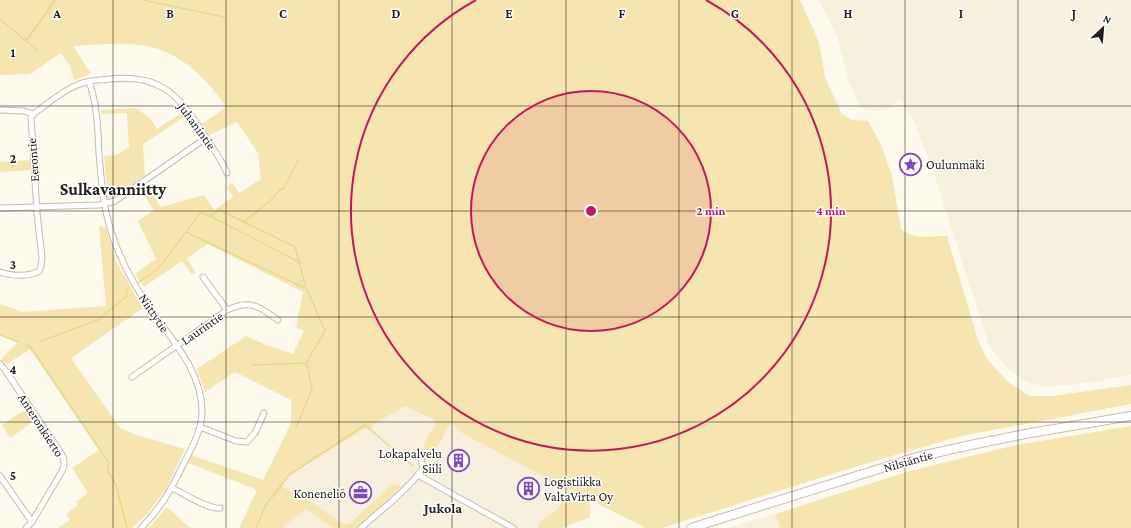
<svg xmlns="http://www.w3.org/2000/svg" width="1131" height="528" font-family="'Crimson Pro',serif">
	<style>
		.built { fill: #f6f0dc }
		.green { fill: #f6e5ae }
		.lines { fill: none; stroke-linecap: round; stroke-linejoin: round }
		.stream { stroke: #ecd58b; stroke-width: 1.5 }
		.street-casing { stroke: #c0bdb1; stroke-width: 7 }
		.primary-casing { stroke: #c0bdb1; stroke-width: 10 }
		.street { stroke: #fff; stroke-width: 5 }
		.primary { stroke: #fff; stroke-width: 8 }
		.grid { fill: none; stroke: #201e1a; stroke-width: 1; stroke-opacity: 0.55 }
		.ring { fill: none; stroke: #c2185b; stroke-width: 2 }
		.labels { text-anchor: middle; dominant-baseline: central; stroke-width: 3; stroke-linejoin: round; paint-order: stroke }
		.street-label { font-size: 13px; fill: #201e1a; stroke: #fff }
		.poi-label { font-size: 13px; fill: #201e1a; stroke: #fff; text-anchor: start }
		.neighbourhood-label { font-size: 14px; font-weight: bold; fill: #201e1a; stroke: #fff }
		.district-label { font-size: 17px; font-weight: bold; fill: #201e1a; stroke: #fff }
		.grid-label { font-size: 13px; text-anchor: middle; font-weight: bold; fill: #201e1a; stroke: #fff; stroke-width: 3; stroke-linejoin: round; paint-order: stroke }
		.centre { fill: #c2185b; stroke: #fff; stroke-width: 2 }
		.ring-label { font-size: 12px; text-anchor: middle; font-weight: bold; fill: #c2185b; stroke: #fff; stroke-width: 3; stroke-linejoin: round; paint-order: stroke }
	</style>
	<rect width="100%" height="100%" fill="#fefaee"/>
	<!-- built -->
	<g class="built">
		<polygon points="819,0 1131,0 1131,375 1093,382 1048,387 1033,384 1021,379 1008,368 998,357 990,348 931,165 915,123 899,97 894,105 887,110 872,111 864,109 859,104 850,85 837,36"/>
		<polygon points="405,406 433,420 453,425 462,433 570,490 558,509 539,522 538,528 283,528 284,526 282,488 289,475 364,429 371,430 374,424"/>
		<polygon points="775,514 780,528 728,528"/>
	</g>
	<!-- green -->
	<g class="green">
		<path d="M0 0H800L819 42 825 77 842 114 852 120 868 121 881 145 892 176 901 229C915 241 931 235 947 236L978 340 987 359 1008 382 1030 396H1053L1131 385V404L961 436 851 468 662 528H644V527L590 500V517L562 528H538L539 522 558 509 569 490 462 433 453 425 450 424 434 452 427 455 424 452V446L427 437 434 428 436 421 405 406 374 424 371 430 364 429 289 475 282 487 308 500 343 524H349L393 484 398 485 401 487 357 528H333L306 509 284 526 283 528H239L257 490 186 462 191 455 263 480 291 423V400L235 372 205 392 197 369 246 336 266 345 293 354 304 331 296 327 303 292 208 244 187 258 196 273 192 275 182 261 144 287 135 274 156 259 138 221 154 210 140 189 146 185 161 207 204 195 214 210 233 197 227 187 232 183 239 193 261 179 258 153 237 122 209 135 202 124 226 107C202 72 174 46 129 44 111 43 92 45 73 46L91 74 74 80 70 66 61 53 30 74 0 75Z"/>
		<polygon points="136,108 150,118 157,129 183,112 186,116 143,144 145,175 114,198 108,199 104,156 117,155 129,147 127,113 101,114 101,110"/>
		<polygon points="30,160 30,170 0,172 0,162"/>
		<polygon points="99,226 106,228 117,263 143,308 71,358 120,428 136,435 185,449 167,487 148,513 132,528 58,528 70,520 66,514 78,505 76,502 88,493 72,468 99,450 30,349 7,364 2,361 2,358 17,343 0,335 0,304 23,312 106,306"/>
		<polygon points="26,409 34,421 10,438 2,425"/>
		<polygon points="1131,426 1131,528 780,528 775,514 910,471 1016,445"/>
		<polygon points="167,507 188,526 192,528 149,528"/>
	</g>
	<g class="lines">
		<!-- stream -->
		<g class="stream">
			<polyline points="143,0 224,17"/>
			<polyline points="0,19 38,51"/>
			<polyline points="26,41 55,0"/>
			<polyline points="210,216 301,263"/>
			<polyline points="244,222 295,247 306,288"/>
			<polyline points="186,232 307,289 325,331 306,363 252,365"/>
			<polyline points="139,282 159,268 201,212 209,216 220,210 244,222 270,201 280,190 284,188 298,161"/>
			<polyline points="0,335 19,342"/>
			<polyline points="41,341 98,320 127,296 126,291 128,289"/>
			<polyline points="27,345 30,346 109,463 107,470 116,485 127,528"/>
			<polyline points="296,428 312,389 307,364"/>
			<polyline points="256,528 266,505 289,475 365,425 413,466"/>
		</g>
		<defs>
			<g id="street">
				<path d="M89 81C97 104 98 129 99 153 101 178 103 206 111 231 119 258 134 285 150 309 172 340 202 371 202 412 202 429 192 448 184 463 172 488 161 508 141 528"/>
				<polyline points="0,110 24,111 33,114"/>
				<polyline points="0,208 99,205 115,201 206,138"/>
				<path d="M0 272C11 276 29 277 39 271L41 266 42 258 37 213 31 117 36 112C49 103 62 91 77 85 87 80 99 80 110 79 159 74 177 93 202 131 210 145 221 158 227 173"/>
				<polyline points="203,277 227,310"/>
				<path d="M0 364 5 370 61 453C65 460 65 464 62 471L32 522 26 528"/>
				<path d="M132 377 227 310C250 299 259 306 278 320"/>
				<polyline points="200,427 236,441 247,442 255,433 264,413"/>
				<polyline points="418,475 513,528"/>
				<polyline points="0,476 32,522"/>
				<path d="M172 488C183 493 209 510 220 508"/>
				<path d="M361 528C382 509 407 491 423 468L421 458"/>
			</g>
			<polyline id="primary" points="691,528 917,457 966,446 1025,434 1131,416"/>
		</defs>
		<!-- street casing -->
		<use href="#street" class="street-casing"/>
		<!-- primary casing -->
		<use href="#primary" class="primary-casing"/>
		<!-- street -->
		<use href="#street" class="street"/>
		<!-- primary -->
		<use href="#primary" class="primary"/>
	</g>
	<!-- grid -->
	<path class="grid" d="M113 0V528M226 0V528M339 0V528M452 0V528M566 0V528M679 0V528M792 0V528M905 0V528M1018 0V528M0 106H1131M0 211H1131M0 317H1131M0 422H1131"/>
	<!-- distance rings -->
	<circle cx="591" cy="211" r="120" fill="#c2185b" fill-opacity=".12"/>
	<g class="ring">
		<circle cx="591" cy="211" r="120"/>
		<path d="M706 0A240 240 0 1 1 476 0"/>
	</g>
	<!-- icons -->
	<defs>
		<symbol id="sight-ring" viewBox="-11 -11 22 22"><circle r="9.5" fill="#fff" stroke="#8147bd" stroke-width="1.5"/><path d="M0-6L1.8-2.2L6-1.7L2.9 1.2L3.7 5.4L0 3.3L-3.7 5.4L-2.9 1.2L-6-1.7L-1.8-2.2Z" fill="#8147bd"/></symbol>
		<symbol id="building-ring" viewBox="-11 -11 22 22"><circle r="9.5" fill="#fff" stroke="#8147bd" stroke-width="1.5"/><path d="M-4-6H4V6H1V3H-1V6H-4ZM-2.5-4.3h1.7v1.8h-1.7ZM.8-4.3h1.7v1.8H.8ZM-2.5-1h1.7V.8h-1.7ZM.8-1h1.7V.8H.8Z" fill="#8147bd"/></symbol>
		<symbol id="office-ring" viewBox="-11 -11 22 22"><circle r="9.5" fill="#fff" stroke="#8147bd" stroke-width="1.5"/><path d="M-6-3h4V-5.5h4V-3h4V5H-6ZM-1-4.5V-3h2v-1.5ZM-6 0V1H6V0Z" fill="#8147bd"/></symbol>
	</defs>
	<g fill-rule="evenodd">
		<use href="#sight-ring" x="898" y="152" width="25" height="25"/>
		<use href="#building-ring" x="446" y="448" width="25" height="25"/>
		<use href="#building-ring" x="516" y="476" width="25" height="25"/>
		<use href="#office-ring" x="348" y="480" width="25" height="25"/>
	</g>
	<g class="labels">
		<!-- street labels -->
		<g class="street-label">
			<text transform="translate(197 126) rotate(54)">Juhanintie</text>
			<text transform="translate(33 160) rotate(-94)">Eerontie</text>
			<text transform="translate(154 313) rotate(56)">Niittytie</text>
			<text transform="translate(202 328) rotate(-35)">Laurintie</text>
			<text transform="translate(41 425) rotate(57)">Anteronkierto</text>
			<text transform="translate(908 461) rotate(-16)">Nilsiäntie</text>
		</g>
		<!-- poi labels -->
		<g class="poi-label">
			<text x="926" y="164">Oulunmäki</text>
			<text x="442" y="453" text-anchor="end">Lokapalvelu<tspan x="442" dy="15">Siili</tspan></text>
			<text x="544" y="481">Logistiikka<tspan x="544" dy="15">ValtaVirta Oy</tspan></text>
			<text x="346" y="493" text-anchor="end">Koneneliö</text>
		</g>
		<!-- neighbourhood labels -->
		<g class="neighbourhood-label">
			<text x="443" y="508">Jukola</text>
		</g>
		<!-- district labels -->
		<g class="district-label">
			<text x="113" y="189">Sulkavanniitty</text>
		</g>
	</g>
	<g class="grid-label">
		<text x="57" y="18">A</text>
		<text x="170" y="18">B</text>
		<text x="283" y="18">C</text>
		<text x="396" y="18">D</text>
		<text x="509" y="18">E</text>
		<text x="622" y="18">F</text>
		<text x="735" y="18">G</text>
		<text x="848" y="18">H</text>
		<text x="961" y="18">I</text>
		<text x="1074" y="18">J</text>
		<text x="13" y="57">1</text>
		<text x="13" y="163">2</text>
		<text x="13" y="269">3</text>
		<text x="13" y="374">4</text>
		<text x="13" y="480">5</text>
	</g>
	<circle cx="591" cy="211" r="6" class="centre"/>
	<g class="ring-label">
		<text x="711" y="215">2 min</text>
		<text x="831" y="215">4 min</text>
	</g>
	<!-- north arrow -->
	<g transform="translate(1103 28) rotate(26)" stroke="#ffffff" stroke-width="3" paint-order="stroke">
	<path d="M0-3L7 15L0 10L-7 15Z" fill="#201e1a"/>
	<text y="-6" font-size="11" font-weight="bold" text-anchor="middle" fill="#201e1a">N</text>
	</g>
</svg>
